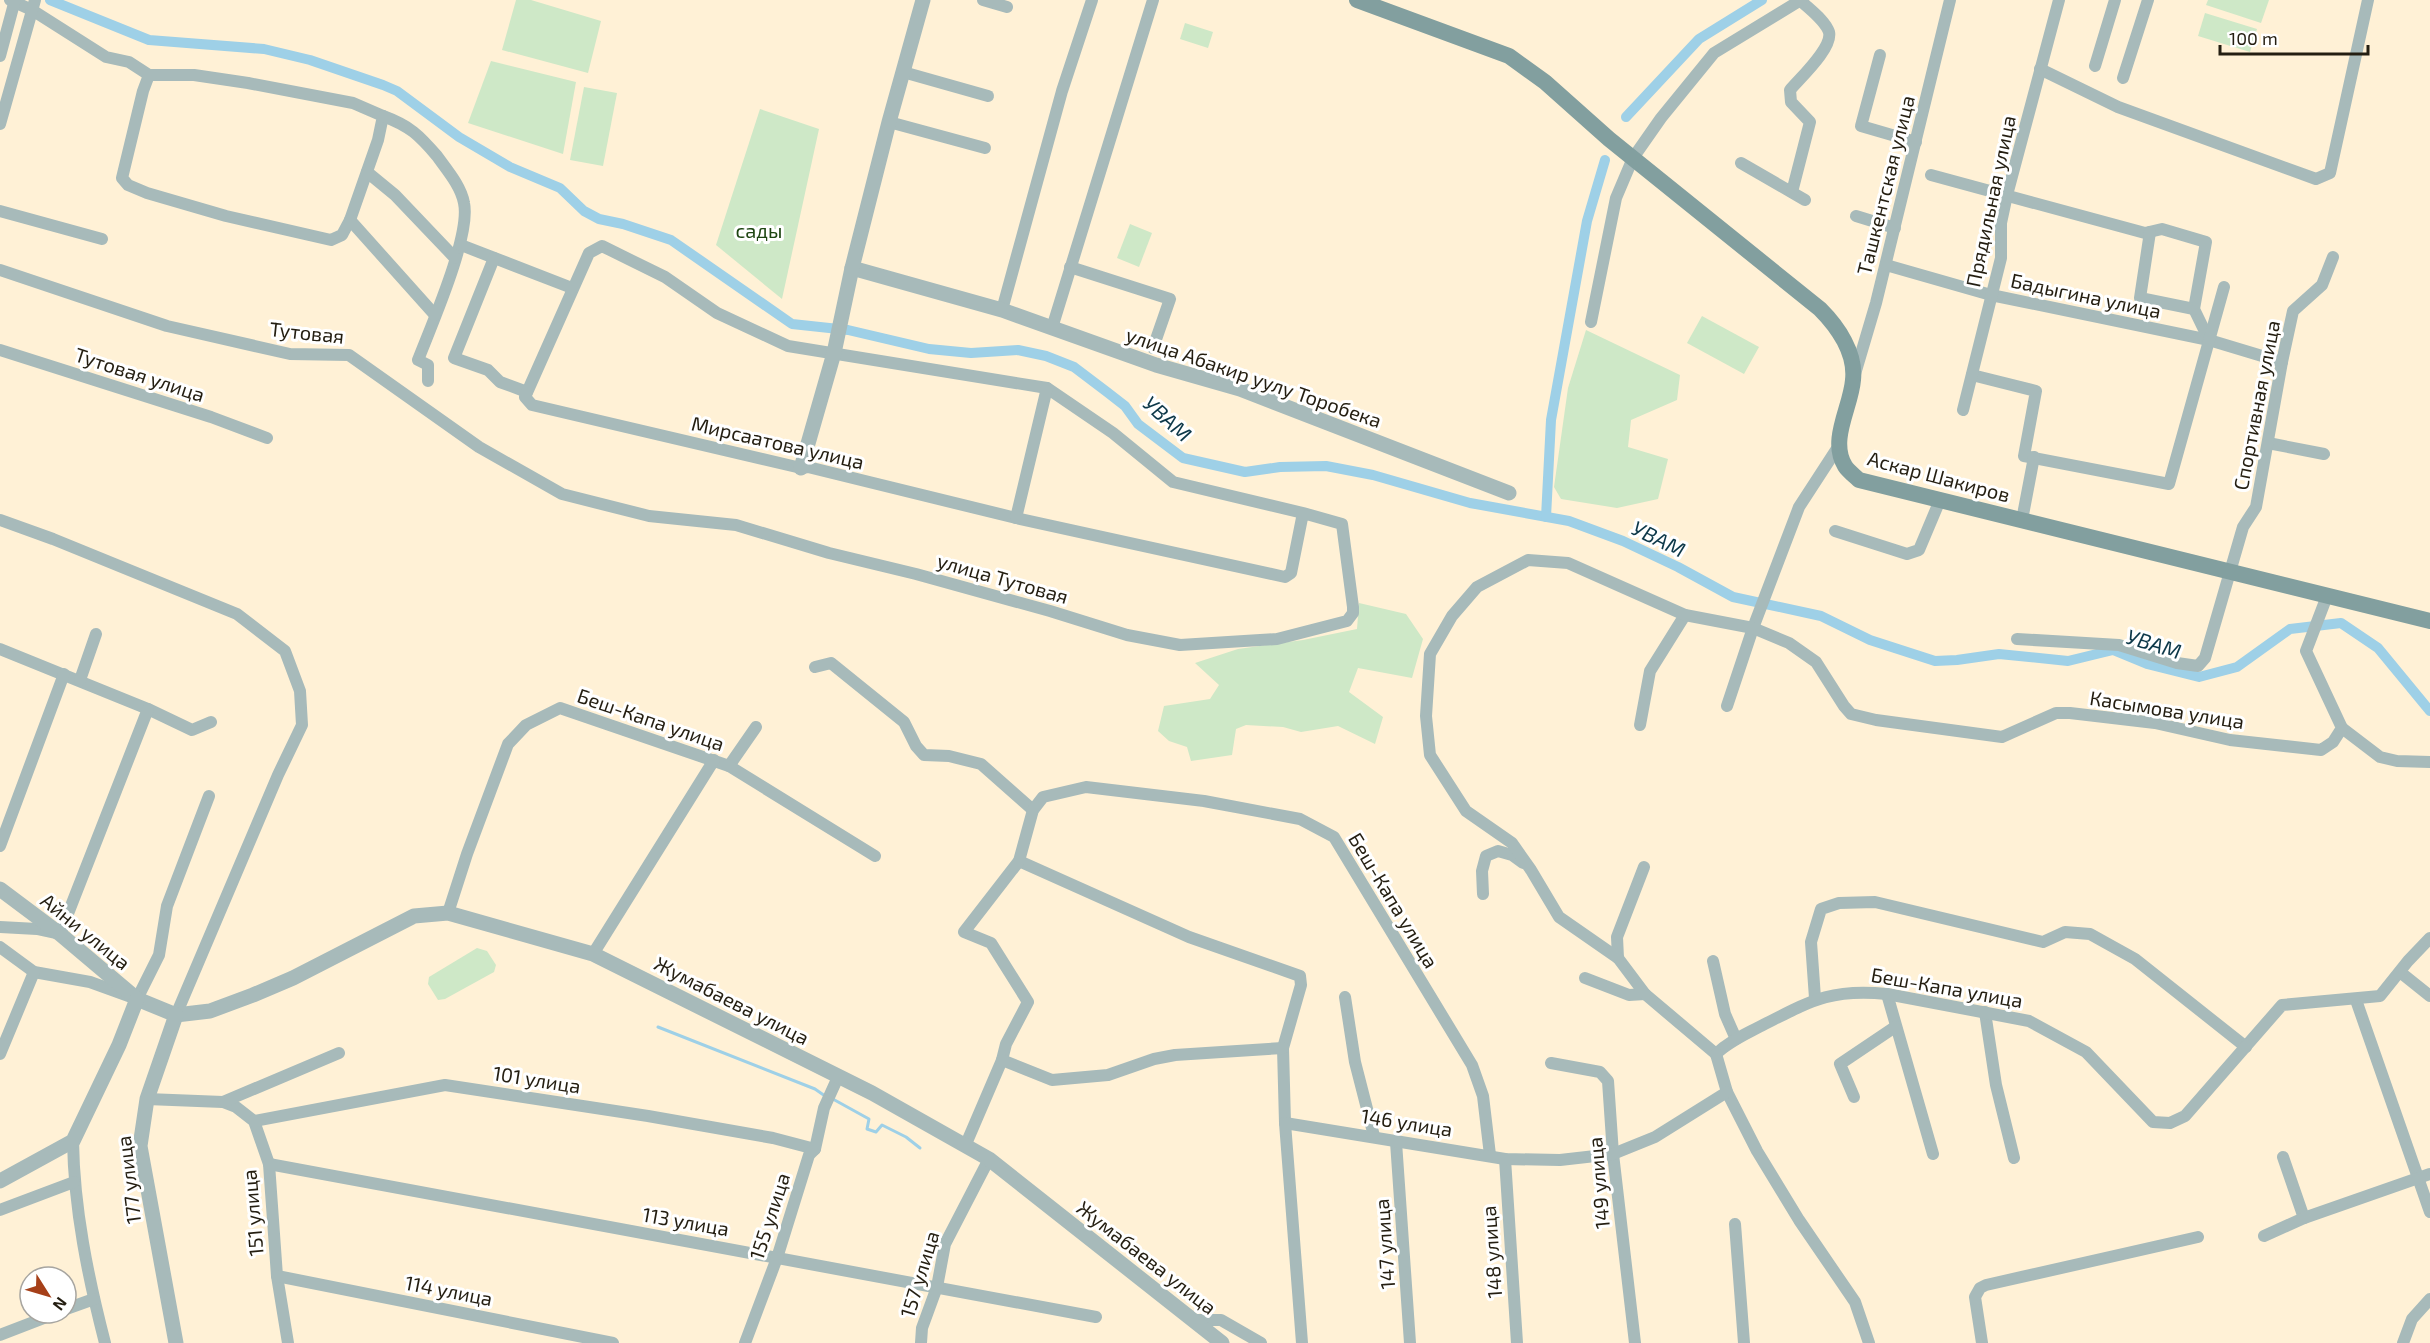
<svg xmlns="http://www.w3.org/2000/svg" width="2430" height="1343" font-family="'Exo 2',sans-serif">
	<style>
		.green { fill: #cee8c7 }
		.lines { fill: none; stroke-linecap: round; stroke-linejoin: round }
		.stream { stroke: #9ed0e7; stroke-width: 3 }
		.canal { stroke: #9ed0e7; stroke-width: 10 }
		.minor { stroke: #a7baba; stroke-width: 12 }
		.tertiary { stroke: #a7baba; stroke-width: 15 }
		.secondary { stroke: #829f9f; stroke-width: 16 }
		.labels { text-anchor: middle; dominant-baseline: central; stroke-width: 6; stroke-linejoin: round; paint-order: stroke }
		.street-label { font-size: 20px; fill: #241e11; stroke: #fff }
		.park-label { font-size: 20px; fill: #1e4612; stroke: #fff }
		.water-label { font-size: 21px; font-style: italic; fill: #0d3849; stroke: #fff }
	</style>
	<rect width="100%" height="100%" fill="#fff1d6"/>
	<!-- green -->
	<g class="green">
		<polygon points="516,0 531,0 601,21 588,73 502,50"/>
		<polygon points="2208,0 2269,0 2261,23 2206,5"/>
		<polygon points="2205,13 2257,29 2250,52 2198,36"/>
		<polygon points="1185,23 1213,32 1208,48 1180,39"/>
		<polygon points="491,61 576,82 563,154 468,123"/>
		<polygon points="584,87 617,93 603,166 570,160"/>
		<polygon points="760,109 819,129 782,299 716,245"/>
		<polygon points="1130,224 1152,233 1139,267 1117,258"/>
		<polygon points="1702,316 1759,347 1744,374 1687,343"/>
		<polygon points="1586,330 1680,375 1677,400 1631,420 1628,447 1668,459 1658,499 1617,508 1561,499 1554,487 1568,388"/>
		<polygon points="1359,603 1406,614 1423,639 1412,678 1358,668 1349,692 1383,717 1375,744 1338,726 1301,732 1283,727 1246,725 1236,729 1232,755 1191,761 1187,747 1169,741 1158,731 1164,706 1210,699 1219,685 1195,663 1238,649 1303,640 1357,629"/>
		<polygon points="477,948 487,951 496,965 494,972 445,999 438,1000 428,984 429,977"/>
	</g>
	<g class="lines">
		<!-- stream -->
		<g class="stream">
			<polyline points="658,1027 815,1089 825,1096"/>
			<polyline points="831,1098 869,1119 867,1129 876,1132 882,1125 906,1137 920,1148"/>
		</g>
		<!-- canal -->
		<g class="canal">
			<polyline points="50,0 149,40 264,49 310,60 383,85 397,91 459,137 510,167 560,188 584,211 599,219 623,224 671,240 792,324 848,330 929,349 971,353 1018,350 1046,356 1074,367 1107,392 1125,406 1138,424 1183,458 1245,472 1280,467 1326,466 1373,475 1470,503 1569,521 1623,541 1678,567 1733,597 1821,616 1870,640 1935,661 1957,660 1999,654 2068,661 2113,650 2147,664 2199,677 2237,667 2290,629 2341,623 2378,648 2430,711"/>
			<polyline points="1626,117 1699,39 1762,0"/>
			<polyline points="1546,517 1551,420 1587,221 1605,160"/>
		</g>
		<!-- minor -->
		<g class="minor">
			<polyline points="10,0 32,10 106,57 129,62 149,75 143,91 122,178 128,185 147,193 226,216 331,240 342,235 350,220 378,140 383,116 353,103 248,83 194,75 149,75"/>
			<polyline points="983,0 1007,7"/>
			<polyline points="1880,55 1861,126 1916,142"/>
			<polyline points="0,56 15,0"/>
			<polyline points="2095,66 2115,0"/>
			<polyline points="2040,69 2118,107 2316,179 2330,173 2368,0"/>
			<polyline points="903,72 988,96"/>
			<polyline points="2123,78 2148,0"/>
			<path d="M383 116C410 126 419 135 437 156 447 170 461 186 464 203 471 236 431 326 418 360L428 365V381"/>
			<polyline points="889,122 985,148"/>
			<polyline points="0,124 35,0"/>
			<polyline points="1741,163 1805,200"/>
			<polyline points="367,172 395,195 455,258"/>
			<polyline points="1931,175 2145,233 2162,229 2206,242 2194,309 2209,340"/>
			<path d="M1792 192 1810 122 1791 102 1790 90C1800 78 1833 48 1829 32 1825 20 1809 9 1800 0"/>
			<polyline points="0,211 102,239"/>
			<polyline points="1856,216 1895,228"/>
			<polyline points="350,220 435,315"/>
			<polyline points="2150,232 2140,298 2194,309"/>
			<polyline points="461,245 572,288"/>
			<polyline points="494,258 454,358 488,370 500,382 527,392"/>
			<polyline points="1886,265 1991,295 2209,340 2282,362"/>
			<polyline points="1070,267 1170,299 1153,348"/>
			<polyline points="0,270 167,326 290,354 349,355 479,447 562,494 649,516 736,525 829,553 916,574 1050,611 1127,635 1180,645 1277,639 1347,621 1353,613 1353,607 1342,524 1303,513 1291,573 1285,577 1016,518 808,467 801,468 532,405 525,397 589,253 602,246 665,277 717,313 788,346 1047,388 1113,433 1173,482 1303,513"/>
			<polyline points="1002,310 1062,91 1092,0"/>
			<polyline points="1591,322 1616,198 1633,158 1661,118 1714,53 1801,0"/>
			<polyline points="1052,328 1153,0"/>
			<polyline points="0,350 211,417 267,438"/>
			<polyline points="1855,374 1876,303 1950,0"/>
			<polyline points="1972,375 2036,391 2024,456 2169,484 2224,287"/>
			<polyline points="1963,410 2001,258 2001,223 2007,195 2059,0"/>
			<polyline points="2268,443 2324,454"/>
			<polyline points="1016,518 1047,388"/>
			<polyline points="0,520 53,539 237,614 285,651 300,691 302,725 278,775 176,1015"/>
			<polyline points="2022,520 2034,457"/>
			<polyline points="1835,531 1907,554 1919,550 1940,500"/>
			<polyline points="2017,639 2119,645 2177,663 2198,666 2205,658 2243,527 2256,507 2282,362 2293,311 2322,285 2333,257"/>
			<polyline points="0,649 148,709 192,730 211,722"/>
			<polyline points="815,667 831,663 904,722 916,746 924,755 949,756 981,764 1033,810"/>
			<polyline points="80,680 96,634"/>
			<polyline points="1727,706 1753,628 1799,507 1838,447"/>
			<polyline points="1640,725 1650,671 1685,615"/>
			<polyline points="2342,728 2380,757 2397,761 2430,762"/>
			<polyline points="729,766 756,727"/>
			<polyline points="0,846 64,674"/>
			<polyline points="1019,861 1189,937 1300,976 1301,985 1283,1048 1285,1123"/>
			<polyline points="1483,894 1482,871 1486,856 1498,851 1512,855 1523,863"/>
			<polyline points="448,913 467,854 508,744 526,725 560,708 729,766 875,856"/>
			<polyline points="0,927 37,929 60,934 148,709"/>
			<polyline points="0,947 34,972 90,982 137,999 159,955 167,906 209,796"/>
			<polyline points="593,954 714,760"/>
			<polyline points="1618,958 1617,937 1644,867"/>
			<polyline points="1713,961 1725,1014 1736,1039"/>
			<polyline points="2400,972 2430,996"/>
			<polyline points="1585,978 1629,995 1645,994"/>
			<polyline points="1887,994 1933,1154"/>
			<polyline points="1345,997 1355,1062 1374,1136"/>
			<polyline points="1815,998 1811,942 1821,909 1839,903 1875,902 2043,942 2065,932 2090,934 2135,959 2246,1047"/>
			<polyline points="2356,1000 2430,1212"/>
			<polyline points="1985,1012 1996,1085 2014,1158"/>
			<polyline points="0,1054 34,972"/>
			<polyline points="1716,1054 1645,994 1618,958 1559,917 1531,870 1512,843 1466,811 1430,755 1426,716 1430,654 1452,616 1477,587 1528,560 1568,563 1685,615 1753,628 1789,643 1816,662 1844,706 1851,714 1876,720 2002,737 2056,713 2070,713 2155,723 2230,740 2321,750 2333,742 2342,728 2306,651 2327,596"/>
			<path d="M1716 1054C1728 1042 1744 1035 1759 1027 1809 1002 1829 988 1887 994L2029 1021 2086 1052 2153 1122 2170 1123 2185 1116 2282 1005 2380 996 2408 961 2430 938"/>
			<polyline points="1716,1054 1727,1092 1757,1151 1799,1220 1855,1302 1869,1343"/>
			<polyline points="1002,1060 1006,1044 1028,1002 991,943 964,932 1019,861 1033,810 1043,797 1086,787 1204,801 1300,819 1334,837 1472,1065 1483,1096 1490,1155"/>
			<polyline points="1551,1063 1600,1072 1608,1081 1613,1154 1635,1343"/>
			<polyline points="1854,1097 1840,1064 1895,1027"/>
			<polyline points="147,1099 223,1102 236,1107 254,1121 269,1164 277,1276 288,1343"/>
			<polyline points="223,1102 339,1053"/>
			<polyline points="254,1121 445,1085 648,1116 773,1138 815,1149"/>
			<path d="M73 1141C74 1209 88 1277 105 1343"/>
			<polyline points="1396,1142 1410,1343"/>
			<polyline points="966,1144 1002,1060 1052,1080 1108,1075 1154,1059 1175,1055 1283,1048"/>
			<polyline points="2283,1157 2304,1218"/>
			<polyline points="1505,1159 1517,1343"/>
			<polyline points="269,1164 1096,1317"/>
			<polyline points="0,1210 74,1182"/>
			<polyline points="1735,1224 1744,1343"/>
			<polyline points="2264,1236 2304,1218 2430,1174"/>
			<polyline points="277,1276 613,1343"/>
			<polyline points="66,1309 94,1299"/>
			<polyline points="1194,1320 1221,1320 1261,1343"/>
			<polyline points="0,1335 57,1313"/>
			<polyline points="745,1343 777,1258 809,1155 815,1149 824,1108 838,1077"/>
			<polyline points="921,1343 922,1328 937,1287 945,1244 989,1159"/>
			<polyline points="1302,1343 1285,1123 1505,1159 1560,1160 1613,1154 1655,1137 1727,1092"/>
			<polyline points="1982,1343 1975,1297 1980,1288 1986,1285 2198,1237"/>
			<polyline points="2403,1343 2412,1319 2430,1299"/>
		</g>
		<!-- tertiary -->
		<g class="tertiary">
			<polyline points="852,268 1002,310 1156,365 1240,389 1509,493"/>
			<polyline points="801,468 834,353 852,268 889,122 923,0"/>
			<polyline points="0,889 60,934 137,999 176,1015 210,1011 253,995 293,978 414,916 448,913 593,954 872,1093 989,1159 1222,1343"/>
			<polyline points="0,1181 73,1141 119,1045 137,999"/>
			<polyline points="176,1343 140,1146 147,1099 176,1015"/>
		</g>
		<!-- secondary -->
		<path class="secondary" d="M1357 0 1509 56 1545 82 1609 139 1820 309C1838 327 1856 353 1853 380 1851 407 1829 440 1845 466 1848 471 1855 476 1859 480L2430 621"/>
	</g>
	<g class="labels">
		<!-- street labels -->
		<g class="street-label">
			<text transform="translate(1885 185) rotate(-76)">Ташкентская улица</text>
			<text transform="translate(1990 201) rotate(-78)">Прядильная улица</text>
			<text transform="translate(2086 295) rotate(12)">Бадыгина улица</text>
			<text transform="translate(307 332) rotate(6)">Тутовая</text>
			<text transform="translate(140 374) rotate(18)">Тутовая улица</text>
			<text transform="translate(1254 377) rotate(19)">улица Абакир уулу Торобека</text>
			<text transform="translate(2256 405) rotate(-79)">Спортивная улица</text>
			<text transform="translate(778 442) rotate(13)">Мирсаатова улица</text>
			<text transform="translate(1939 476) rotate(15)">Аскар Шакиров</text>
			<text transform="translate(1003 578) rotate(16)">улица Тутовая</text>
			<text transform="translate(2167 709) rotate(9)">Касымова улица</text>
			<text transform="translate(651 719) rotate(19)">Беш-Капа улица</text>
			<text transform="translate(1394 900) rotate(59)">Беш-Капа улица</text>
			<text transform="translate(86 931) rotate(39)">Айни улица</text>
			<text transform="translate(1947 987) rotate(10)">Беш-Капа улица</text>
			<text transform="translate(732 1000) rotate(27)">Жумабаева улица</text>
			<text transform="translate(537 1079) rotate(9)">101 улица</text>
			<text transform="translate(1407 1122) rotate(9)">146 улица</text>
			<text transform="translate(128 1180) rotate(-97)">177 улица</text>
			<text transform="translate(1598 1183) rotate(-95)">149 улица</text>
			<text transform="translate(252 1213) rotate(-95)">151 улица</text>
			<text transform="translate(769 1216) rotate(-72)">155 улица</text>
			<text transform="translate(686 1221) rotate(10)">113 улица</text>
			<text transform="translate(1384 1244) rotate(-94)">147 улица</text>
			<text transform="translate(1491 1252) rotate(-94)">148 улица</text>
			<text transform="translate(1147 1257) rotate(38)">Жумабаева улица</text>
			<text transform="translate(919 1274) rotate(-73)">157 улица</text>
			<text transform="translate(449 1290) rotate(11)">114 улица</text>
		</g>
		<!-- park labels -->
		<g class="park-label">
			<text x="759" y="230">сады</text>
		</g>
		<!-- water labels -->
		<g class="water-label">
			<text transform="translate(1168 418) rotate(42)">УВАМ</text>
			<text transform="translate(1659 538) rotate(26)">УВАМ</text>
			<text transform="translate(2154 643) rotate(17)">УВАМ</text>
		</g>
	</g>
	<!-- north arrow -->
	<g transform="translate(48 1295) rotate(127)"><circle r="28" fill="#ffffff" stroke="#a7a5a0" stroke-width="1.5"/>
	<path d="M0-4.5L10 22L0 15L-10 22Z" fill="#a64019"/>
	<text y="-9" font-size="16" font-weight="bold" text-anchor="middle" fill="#241e11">N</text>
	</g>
	<!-- scale -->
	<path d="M2220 45v9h148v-9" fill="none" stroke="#241e11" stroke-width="3"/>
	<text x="2229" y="45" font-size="18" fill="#241e11" stroke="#ffffff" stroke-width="4.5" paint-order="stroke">100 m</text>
</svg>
